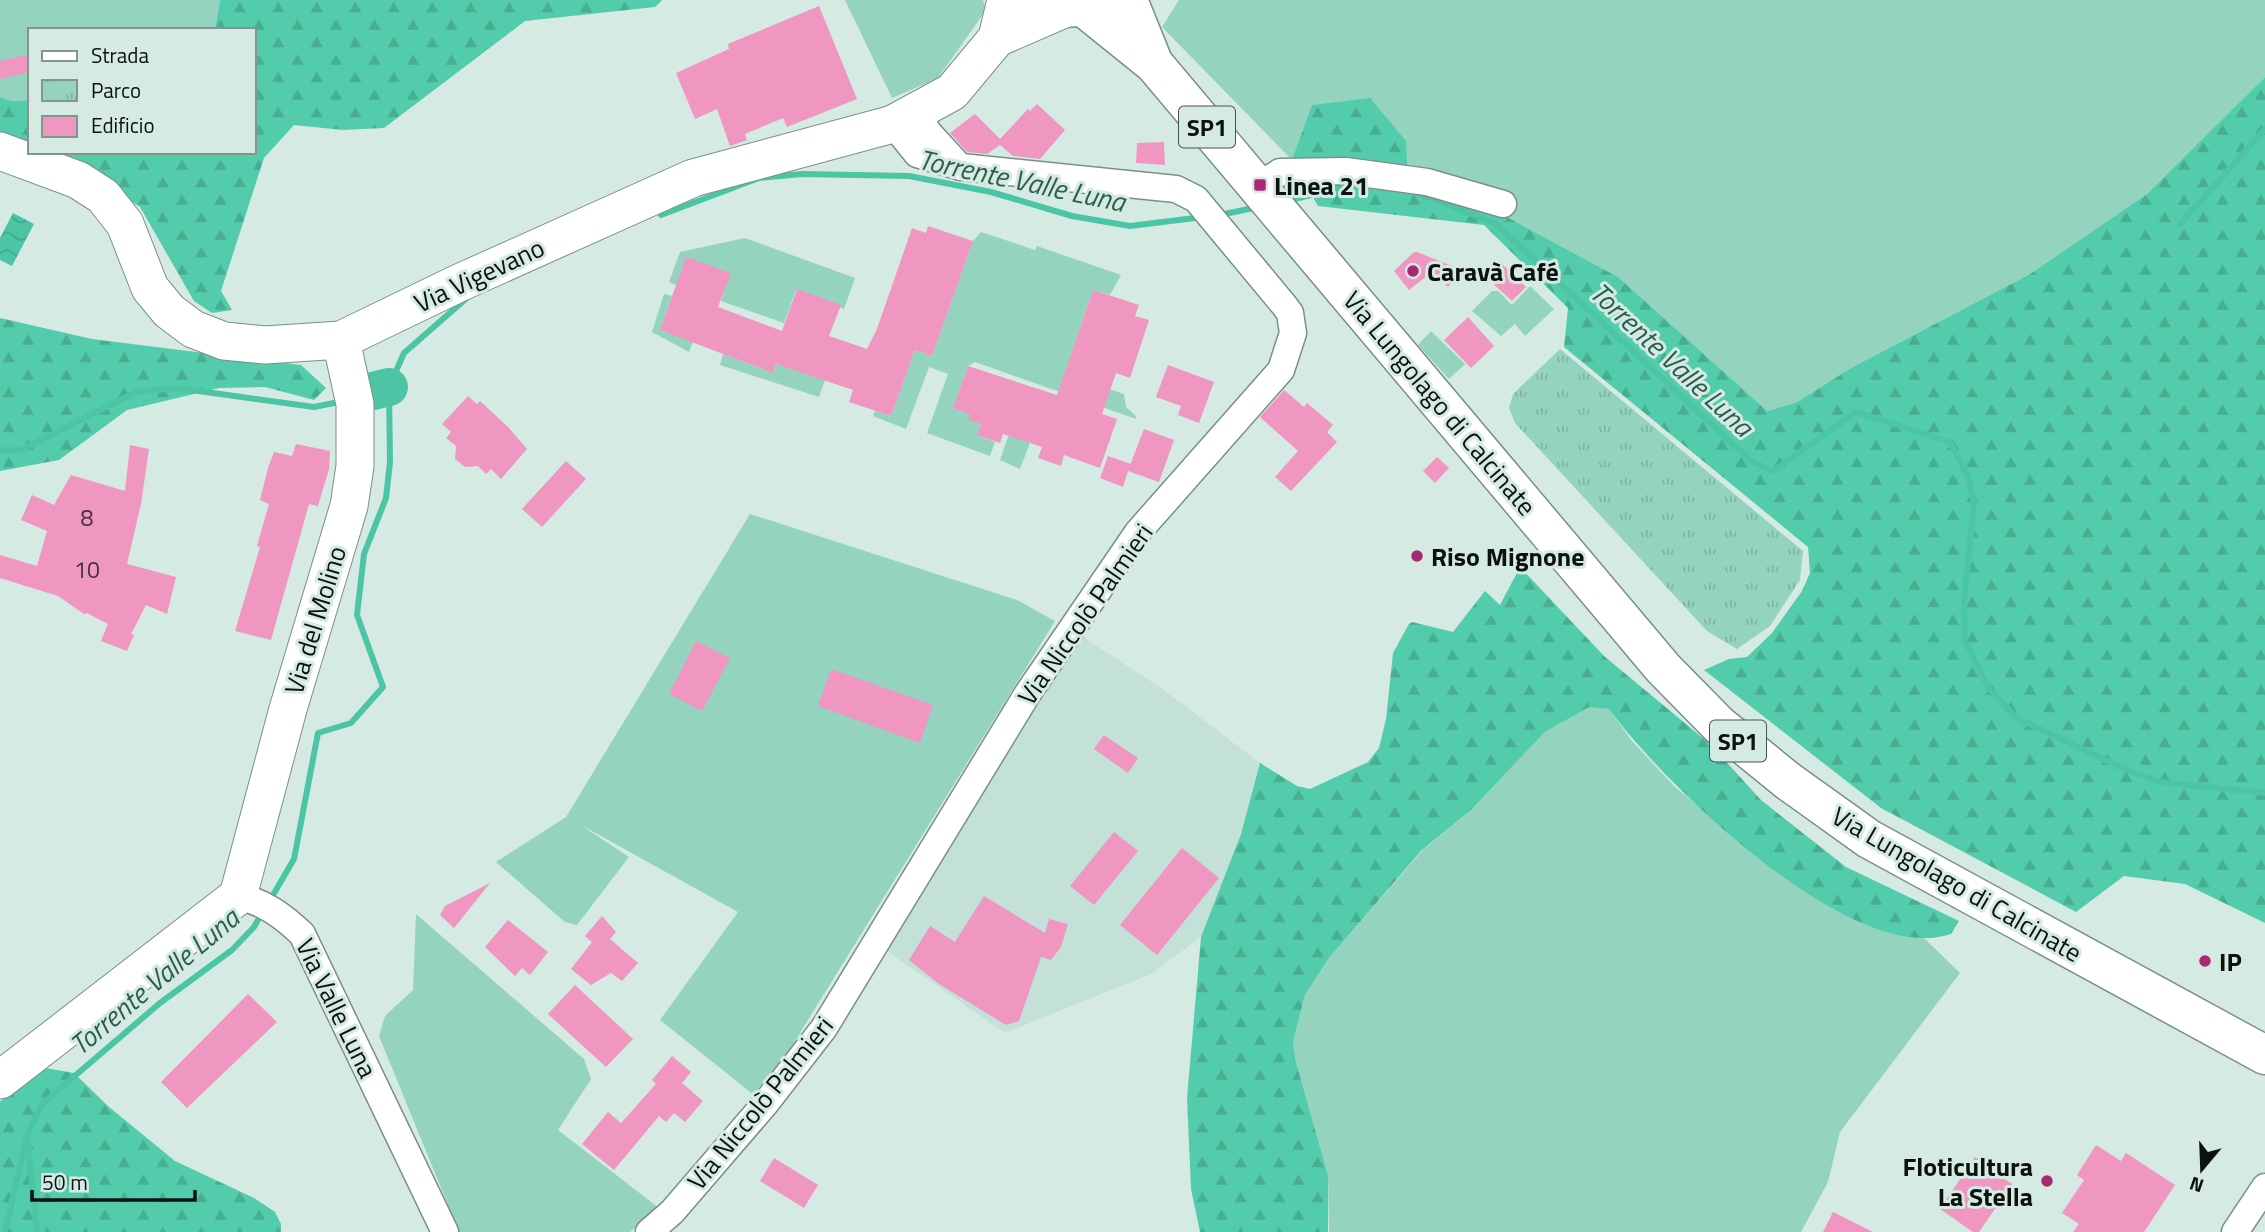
<svg xmlns="http://www.w3.org/2000/svg" width="2265" height="1232" font-family="'Titillium Web',sans-serif">
	<style>
		.built { fill: #c3e1d7 }
		.green { fill: #94d4bf }
		.forest { fill: url(#forest-firs) }
		.park { fill: url(#park-tufts) }
		.water { fill: url(#water-waves) }
		.lines { fill: none; stroke-linecap: round; stroke-linejoin: round }
		.stream { stroke: #4cc5a5; stroke-width: 6 }
		.river { stroke: #4cc5a5; stroke-width: 38 }
		.building { fill: #ef96c1 }
		.street-casing { stroke: #7b8f88; stroke-width: 29 }
		.secondary-casing { stroke: #7b8f88; stroke-width: 39 }
		.primary-casing { stroke: #7b8f88; stroke-width: 41 }
		.street { stroke: #fff; stroke-width: 26 }
		.secondary { stroke: #fff; stroke-width: 37 }
		.primary { stroke: #fff; stroke-width: 38 }
		.poi-dot { fill: #aa2773; stroke: #d5eae2; stroke-width: 2.5 }
		.labels { text-anchor: middle; dominant-baseline: central; stroke-width: 6; stroke-linejoin: round; paint-order: stroke }
		.number-label { font-size: 23px; fill: #44333c }
		.shield { fill: #d5eae2; stroke: #48534f; stroke-width: 2 }
		.shield-label { font-size: 24px; font-weight: bold; fill: #0b1210 }
		.poi-label { font-size: 26px; font-weight: bold; fill: #0b1210; stroke: #d5eae2; text-anchor: start }
		.street-label { font-size: 26px; fill: #0b1210; stroke: #d5eae2 }
		.water-label { font-size: 28px; font-style: italic; fill: #2c5e4f; stroke: #d5eae2 }
	</style>
	<defs>
		<pattern id="forest-firs" width="22" height="20" patternUnits="userSpaceOnUse" patternTransform="scale(1.75)"><rect width="22" height="20" fill="#53ccab"/><path d="M5 1l3.5 6h-7zM16 11l3.5 6h-7z" fill="#47ae92"/></pattern>
		<pattern id="park-tufts" width="24" height="20" patternUnits="userSpaceOnUse" patternTransform="scale(1.75)"><rect width="24" height="20" fill="#94d4bf"/><path d="M3 7l-1-3M5 7V3M7 7l1-3M15 17l-1-3M17 17v-4M19 17l1-3" fill="none" stroke="#7eb5a3"/></pattern>
		<pattern id="water-waves" width="16" height="10" patternUnits="userSpaceOnUse" patternTransform="scale(1.75)"><rect width="16" height="10" fill="#4cc5a5"/><path d="M0 5q4-4 8 0t8 0" fill="none" stroke="#41a88d"/></pattern>
	</defs>
	<rect width="100%" height="100%" fill="#d5eae2"/>
	<!-- built -->
	<polygon class="built" points="1080,635 1161,688 1260,763 1241,834 1201,937 1151,974 1005,1033 887,951"/>
	<!-- green -->
	<g class="green">
		<polygon points="0,0 220,0 215,30 30,30 30,100 12,101 0,97"/>
		<polygon points="845,0 983,0 986,10 938,78 892,98"/>
		<polygon points="1179,0 2265,0 2265,77 2147,194 2030,274 1851,368 1797,402 1766,411 1618,277 1494,210 1292,160 1162,27"/>
		<polygon points="981,232 1035,250 1037,246 1121,275 1110,295 1093,290 1066,369 1068,375 1124,394 1126,407 1136,416 1136,419 975,362 968,366 953,408 970,415 969,420 981,424 977,435 995,442 990,456 927,433 948,374 929,367 906,429 873,416 875,411 891,416 915,350 932,356 973,241"/>
		<polygon points="745,238 855,278 844,309 796,290 784,323 721,301 730,273 676,285 669,282 680,252"/>
		<polygon points="1530,286 1554,309 1525,336 1515,324 1501,336 1472,311 1492,291 1498,291 1512,305"/>
		<polygon points="664,294 672,296 660,330 693,342 689,352 652,332"/>
		<polygon points="1431,331 1465,364 1449,379 1418,345"/>
		<polygon points="723,354 773,373 776,364 825,380 819,397 720,365"/>
		<polygon points="1009,434 1030,443 1020,469 1000,460"/>
		<polygon points="750,514 1017,600 1055,621 759,1099 660,1020 738,912 581,825 629,857 577,925 565,922 496,862 566,817"/>
		<polygon points="1590,706 1609,709 1632,741 1675,787 1785,877 1835,910 1870,925 1925,939 1960,973 1840,1132 1828,1182 1801,1232 1329,1232 1328,1175 1296,1062 1293,1042 1305,995 1329,958 1422,851 1471,810 1545,732"/>
		<polygon points="416,914 584,1059 591,1079 558,1130 659,1208 630,1232 459,1232 379,1036 385,1016 413,990"/>
	</g>
	<!-- forest -->
	<g class="forest">
		<polygon points="220,0 662,0 655,7 525,21 384,128 343,130 294,125 264,158 221,291 232,310 212,313 194,301 140,207 104,184 36,152 254,152 254,30 215,30"/>
		<polygon points="2265,77 2265,923 2185,884 2124,876 2076,912 1881,808 1704,670 1729,659 1747,657 1772,633 1802,591 1810,573 1808,547 1564,347 1568,308 1484,225 1318,206 1292,160 1312,105 1370,98 1406,141 1408,183 1494,210 1618,277 1767,411 1797,402 1851,368 2030,274 2147,194"/>
		<polygon points="0,97 12,101 30,100 30,150 0,139"/>
		<polygon points="0,318 92,339 301,365 326,388 314,400 265,387 219,388 127,410 59,460 0,471"/>
		<path d="M1520 567 1604 656 1710 744 1761 800 1846 867 1959 921 1951 934C1852 968 1663 783 1609 709L1589 707 1545 732 1471 810 1421 851 1329 958 1305 995 1293 1042 1296 1062 1328 1175V1232H1200L1191 1189 1187 1098 1201 937 1241 834 1260 763 1297 786 1310 789 1368 762 1379 748 1386 719 1393 653 1409 624 1412 622 1453 632 1485 591 1500 605Z"/>
		<polygon points="34,1066 74,1073 109,1107 175,1161 254,1198 275,1212 281,1224 281,1232 0,1232 0,1102"/>
	</g>
	<!-- park -->
	<polygon class="park" points="1560,349 1803,551 1800,580 1770,626 1737,649 1707,631 1515,423 1509,408 1513,394"/>
	<!-- water -->
	<polygon class="water" points="13,213 34,224 12,266 0,260 0,238"/>
	<g class="lines">
		<!-- stream -->
		<g class="stream">
			<polyline points="1415,192 1495,223 1751,461 1773,471 1856,412 1950,442 1968,477 1974,503 1964,603 1965,641 1989,689 2017,718 2120,767 2159,782 2265,793"/>
			<polyline points="1285,201 1360,184"/>
			<polyline points="661,215 759,178 802,174 909,176 991,192 1072,216 1130,226 1203,217"/>
			<polyline points="1220,215 1258,207"/>
			<polyline points="2180,224 2265,129"/>
			<polyline points="0,450 21,450 136,392 177,388 314,407 339,402"/>
			<polyline points="269,902 294,859 318,733 351,723 383,687 357,615 364,554 386,498 390,462 389,387 404,353 468,297"/>
			<polyline points="28,1143 37,1232"/>
			<polyline points="5,1232 27,1136 42,1104 160,1003 232,950 254,927 263,911"/>
		</g>
		<!-- river -->
		<polyline class="river" points="373,391 389,387"/>
	</g>
	<!-- building -->
	<g class="building">
		<polygon points="819,6 857,99 787,127 783,118 745,134 747,140 730,146 717,109 695,119 676,73 729,49 728,44"/>
		<polygon points="30,54 30,72 0,79 0,61"/>
		<polygon points="1037,104 1065,130 1040,159 1013,156 1000,145 987,154 967,152 950,133 975,114 1000,139 1028,109 1030,111"/>
		<polygon points="1164,142 1165,165 1136,163 1137,143"/>
		<polygon points="928,226 973,241 932,356 915,350 891,416 849,402 853,390 776,364 773,373 660,330 686,257 731,273 718,307 782,331 797,289 841,305 829,336 867,349 877,329 912,228 926,233"/>
		<polygon points="1414,252 1417,252 1462,270 1448,287 1433,271 1409,290 1394,271"/>
		<polygon points="1500,262 1526,287 1512,301 1486,277"/>
		<polygon points="1093,290 1139,305 1135,316 1149,320 1130,378 1116,373 1102,414 1117,419 1100,468 1064,455 1061,466 1038,458 1042,447 1003,434 1000,443 977,435 981,424 968,420 970,415 953,408 968,366 1057,395"/>
		<polygon points="1468,317 1494,346 1471,368 1444,340"/>
		<polygon points="1168,365 1214,382 1199,423 1178,415 1181,406 1156,397"/>
		<polygon points="1284,390 1304,407 1307,403 1333,425 1327,432 1337,442 1291,491 1275,477 1298,451 1260,417"/>
		<polygon points="468,396 477,404 480,401 508,427 527,449 501,479 491,469 486,474 478,466 465,467 455,459 456,446 446,438 451,432 442,424"/>
		<polygon points="1144,429 1174,440 1159,482 1128,471 1123,487 1100,478 1108,456 1131,464 1129,468"/>
		<polygon points="296,444 330,451 329,469 318,506 309,504 271,640 235,631 260,547 257,546 269,504 260,500 268,468 274,452 292,456"/>
		<polygon points="130,445 149,449 141,504 127,564 176,577 167,614 146,605 131,634 134,635 127,651 101,641 108,624 87,613 84,614 58,596 0,578 0,555 37,566 47,531 21,520 32,495 54,505 71,475 125,491"/>
		<polygon points="1437,457 1449,468 1435,483 1423,471"/>
		<polygon points="566,461 586,479 542,527 522,509"/>
		<polygon points="696,641 730,658 702,711 669,694"/>
		<polygon points="831,669 933,705 920,743 818,706"/>
		<polygon points="1104,735 1138,758 1128,773 1094,749"/>
		<polygon points="1114,832 1138,851 1094,905 1070,886"/>
		<polygon points="1182,848 1219,878 1157,955 1120,925"/>
		<polygon points="490,883 454,928 440,915 445,906"/>
		<polygon points="984,896 1045,933 1049,919 1068,924 1061,947 1051,960 1041,957 1019,1021 1006,1025 939,984 909,960 930,926 955,942"/>
		<polygon points="602,916 616,932 610,939 638,963 622,981 611,973 591,985 571,969 592,942 585,936"/>
		<polygon points="508,920 548,952 530,975 522,968 515,976 485,947"/>
		<polygon points="575,985 633,1039 606,1067 548,1014"/>
		<polygon points="248,994 277,1022 187,1108 161,1082"/>
		<polygon points="672,1056 691,1072 682,1083 703,1101 685,1122 674,1113 666,1122 659,1116 614,1170 582,1144 608,1112 621,1123 656,1084 652,1080"/>
		<polygon points="2096,1145 2121,1161 2126,1153 2175,1185 2144,1232 2073,1232 2079,1224 2062,1213 2084,1180 2077,1175"/>
		<polygon points="1975,1157 2012,1184 1979,1232 1973,1232 1940,1209"/>
		<polygon points="774,1158 818,1185 804,1208 760,1181"/>
		<polygon points="1833,1212 1873,1232 1823,1232"/>
	</g>
	<g class="lines">
		<defs>
			<g id="street">
				<polyline points="919,112 927,131 959,166"/>
				<polyline points="1257,187 1280,172 1346,171 1427,182 1503,204"/>
				<path d="M238 896C264 902 283 916 302 934L445 1232"/>
				<polyline points="649,1232 672,1212 765,1104 824,1028 1028,693 1138,532 1281,370 1293,333 1290,313 1284,305 1196,199 1176,189 961,167 917,154 893,124"/>
				<polyline points="2235,1232 2265,1187"/>
			</g>
			<g id="secondary">
				<polyline points="997,38 1066,8"/>
				<polyline points="0,151 78,180 103,196 125,224 150,288 169,311 193,329 224,341 265,345 341,340 459,283 693,178 893,124 952,92 997,38 1006,0"/>
				<polyline points="0,1080 238,896 288,709 349,506 355,466 355,404 341,340"/>
			</g>
			<g id="primary">
				<path d="M1039 0C1058 11 1079 10 1097 0"/>
				<polyline points="1128,0 1153,62"/>
				<polyline points="1082,6 1154,64 1663,668 1719,725 1788,781 1869,839 2265,1055"/>
			</g>
		</defs>
		<!-- street casing -->
		<use href="#street" class="street-casing"/>
		<!-- secondary casing -->
		<use href="#secondary" class="secondary-casing"/>
		<!-- primary casing -->
		<use href="#primary" class="primary-casing"/>
		<!-- street -->
		<use href="#street" class="street"/>
		<!-- secondary -->
		<use href="#secondary" class="secondary"/>
		<!-- primary -->
		<use href="#primary" class="primary"/>
	</g>
	<!-- markers -->
	<g class="poi-dot">
		<rect x="1253" y="178" width="14" height="14" rx="3.5"/>
		<circle cx="1413" cy="271" r="7"/>
		<circle cx="1417" cy="556" r="7"/>
		<circle cx="2205" cy="961" r="7"/>
		<circle cx="2047" cy="1181" r="7"/>
	</g>
	<g class="labels">
		<!-- number labels -->
		<g class="number-label">
			<text x="87" y="517">8</text>
			<text x="87" y="569">10</text>
		</g>
		<!-- shield labels -->
		<g class="shield">
			<rect x="1179" y="106.5" width="56" height="41" rx="5"/>
			<rect x="1710" y="720.5" width="56" height="41" rx="5"/>
		</g>
		<g class="shield-label">
			<text x="1207" y="127">SP1</text>
			<text x="1738" y="741">SP1</text>
		</g>
		<!-- poi labels -->
		<g class="poi-label">
			<text x="1274" y="185">Linea 21</text>
			<text x="1427" y="271">Caravà Café</text>
			<text x="1431" y="556">Riso Mignone</text>
			<text x="2219" y="961">IP</text>
			<text x="2033" y="1166" text-anchor="end">Floticultura<tspan x="2033" dy="30">La Stella</tspan></text>
		</g>
		<!-- street labels -->
		<g class="street-label">
			<text transform="translate(479 275) rotate(-25)">Via Vigevano</text>
			<text transform="translate(1440 403) rotate(50)">Via Lungolago di Calcinate</text>
			<text transform="translate(1085 614) rotate(-55)">Via Niccolò Palmieri</text>
			<text transform="translate(315 620) rotate(-73)">Via del Molino</text>
			<text transform="translate(1957 884) rotate(30)">Via Lungolago di Calcinate</text>
			<text transform="translate(337 1008) rotate(64)">Via Valle Luna</text>
			<text transform="translate(760 1103) rotate(-51)">Via Niccolò Palmieri</text>
		</g>
		<!-- water labels -->
		<g class="water-label">
			<text transform="translate(1022 180) rotate(12)">Torrente Valle Luna</text>
			<text transform="translate(1672 359) rotate(43)">Torrente Valle Luna</text>
			<text transform="translate(154 981) rotate(-40)">Torrente Valle Luna</text>
		</g>
	</g>
	<!-- legend -->
	<rect x="28" y="28" width="228" height="126" fill="#d5eae2" stroke="#84948e" stroke-width="2"/>
	<rect x="42" y="51" width="35" height="10" fill="#ffffff" stroke="#84948e" stroke-width="2"/>
	<text x="91" y="63" font-size="21" fill="#0b1210">Strada</text>
	<rect x="42" y="80" width="35" height="21" fill="url(#park-tufts)" stroke="#84948e" stroke-width="2"/>
	<text x="91" y="98" font-size="21" fill="#0b1210">Parco</text>
	<rect x="42" y="116" width="35" height="21" fill="#ef96c1" stroke="#84948e" stroke-width="2"/>
	<text x="91" y="133" font-size="21" fill="#0b1210">Edificio</text>
	<!-- north arrow -->
	<g transform="translate(2202 1169) rotate(199)" stroke="#d5eae2" stroke-width="5" paint-order="stroke">
	<path d="M0-5L12 26L0 18L-12 26Z" fill="#0b1210"/>
	<text y="-10" font-size="19" font-weight="bold" text-anchor="middle" fill="#0b1210">N</text>
	</g>
	<!-- scale -->
	<path d="M32 1190v10h163v-10" fill="none" stroke="#0b1210" stroke-width="3.5"/>
	<text x="42" y="1190" font-size="21" fill="#0b1210" stroke="#d5eae2" stroke-width="5" paint-order="stroke">50 m</text>
</svg>
